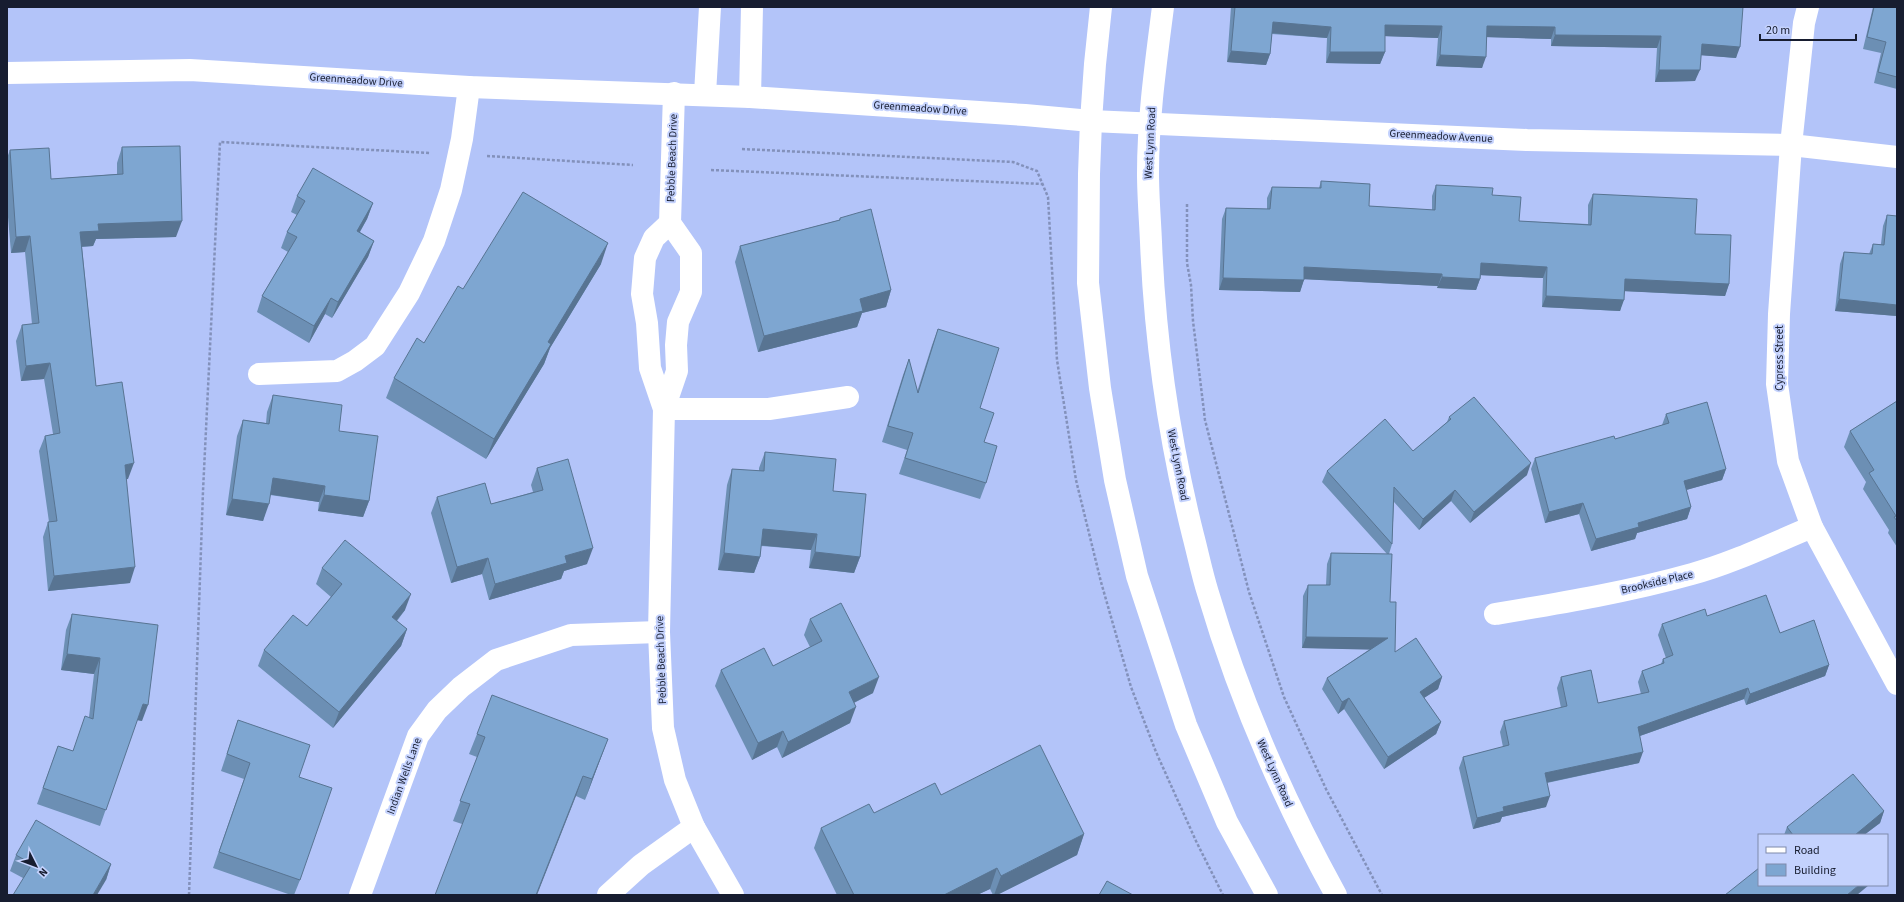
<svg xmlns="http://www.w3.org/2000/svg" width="1904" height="902" font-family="'Source Sans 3',sans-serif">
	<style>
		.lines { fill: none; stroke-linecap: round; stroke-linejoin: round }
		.path { stroke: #8391bb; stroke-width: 2.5; stroke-dasharray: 3 2; stroke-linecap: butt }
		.minor { stroke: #fff; stroke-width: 22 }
		.major { stroke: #fff; stroke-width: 22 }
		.wall { fill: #6c8fb4 }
		.shaded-wall { fill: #587492 }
		.building { fill: #7ea6d1; stroke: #587492 }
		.labels { text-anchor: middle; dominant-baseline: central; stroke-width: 4; stroke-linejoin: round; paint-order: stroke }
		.street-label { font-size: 11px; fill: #171d30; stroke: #c4d2fd }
	</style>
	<rect width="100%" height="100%" fill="#b3c4f9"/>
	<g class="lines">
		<!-- path -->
		<g class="path">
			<polyline points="742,149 1013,162 1037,171 1048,197 1057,360 1076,480 1101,582 1131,687 1156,752 1196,841 1223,895"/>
			<polyline points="487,156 633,165"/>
			<polyline points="711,170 1043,184"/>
			<polyline points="1187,204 1187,263 1191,285 1193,321 1205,420 1249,592 1284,697 1326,789 1382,895"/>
			<polyline points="189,895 203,491 220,142 430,153"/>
		</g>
		<!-- minor -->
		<g class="minor">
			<polyline points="1808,7 1804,23 1791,145 1779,314 1777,384 1788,461 1812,527 1897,684"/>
			<polyline points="7,73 190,70 469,87 750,97 1025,115 1091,121 1527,140 1791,145 1897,157"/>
			<polyline points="674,93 670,223 691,253 691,292 678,322 676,345 677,371 664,409 659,632 663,728 675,780 694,827 733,895"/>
			<polyline points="705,94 710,7"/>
			<polyline points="750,97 752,7"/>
			<polyline points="259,374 337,371 355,361 375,346 409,293 434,241 451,190 462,139 469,87"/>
			<polyline points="664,409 650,368 647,323 642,294 645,258 654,238 670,223"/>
			<polyline points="664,409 769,409 848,397"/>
			<path d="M1495 614C1561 603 1628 592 1692 574 1733 563 1773 543 1812 527"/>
			<polyline points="360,895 418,736 437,710 461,687 496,660 571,635 659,632"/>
			<polyline points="608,895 641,865 694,827"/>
		</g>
		<!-- major -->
		<g class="major">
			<polyline points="1101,7 1095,64 1091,121 1089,174 1088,283 1100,388 1115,480 1137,576 1186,725 1227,822 1267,895"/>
			<path d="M1163 7C1156 62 1148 117 1148 173 1148 196 1150 219 1151 242 1155 341 1169 439 1193 535 1198 554 1202 574 1208 593 1239 698 1283 799 1336 895"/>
		</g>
	</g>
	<!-- wall -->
	<g class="wall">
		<polygon points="1231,7 1743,7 1736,58 1701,55 1695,81 1655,82 1657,48 1551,46 1551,39 1487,37 1482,68 1436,66 1438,38 1385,36 1385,52 1380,64 1326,63 1327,38 1272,34 1270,54 1266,65 1227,62"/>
		<polygon points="1873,7 1897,7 1897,89 1874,83 1881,53 1863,49"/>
		<polygon points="122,147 176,237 96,239 93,246 82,247 96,386 128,479 126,479 130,583 48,591 43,537 48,522 49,522 39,451 45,436 53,434 44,379 21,381 16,341 22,325 32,324 25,252 11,253 7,205 7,158 10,150 51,179 117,174 117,163"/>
		<polygon points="1321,181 1369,206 1432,210 1432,196 1436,185 1492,195 1519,221 1588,224 1588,205 1593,194 1695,234 1729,284 1725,296 1625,291 1620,311 1542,307 1543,278 1481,275 1480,279 1476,290 1437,288 1438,286 1304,279 1300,292 1219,290 1222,219 1226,208 1267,209 1267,198 1272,187 1319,188"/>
		<polygon points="297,196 373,203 367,219 360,232 374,241 368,257 332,318 325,314 309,343 257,312 262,296 288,252 281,248 287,232 297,215 291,212"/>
		<polygon points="1887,215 1897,316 1835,311 1840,264 1844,252 1869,254 1873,244 1881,244 1883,226"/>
		<polygon points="840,218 891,290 886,307 862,313 857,327 758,352 735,262 740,246 839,220"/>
		<polygon points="601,264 550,348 544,364 486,459 386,398 394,378 424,343 463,289"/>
		<polygon points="938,329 980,408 984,442 986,483 980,499 899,474 907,450 882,442 903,375 909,359 917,392 932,345"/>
		<polygon points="273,395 339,431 369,501 363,517 318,511 319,502 270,495 263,521 226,515 237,436 243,420 266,423 267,412"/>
		<polygon points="1897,401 1897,547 1888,533 1889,530 1863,489 1866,482 1844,447 1850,431"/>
		<polygon points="1666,414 1726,469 1722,480 1686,490 1691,507 1687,519 1637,533 1635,539 1591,551 1579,514 1545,523 1531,469 1535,458 1615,439 1662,425"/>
		<polygon points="1449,417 1527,475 1470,523 1451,501 1419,530 1394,502 1392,544 1389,554 1390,602 1395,652 1442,677 1438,689 1424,698 1441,722 1436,734 1384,769 1344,709 1338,714 1322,689 1327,678 1370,649 1302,648 1303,596 1308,585 1326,585 1327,564 1331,553 1387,554 1322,482 1327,471 1413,451 1447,422"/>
		<polygon points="765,452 833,491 860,557 854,573 809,568 811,550 761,546 760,557 754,573 718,570 727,485 732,469 759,471 759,468"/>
		<polygon points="537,468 587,564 564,571 561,579 489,600 482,574 451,583 431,513 437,497 491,504 533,492 531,485"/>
		<polygon points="322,568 405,610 397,621 407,629 401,646 333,728 258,666 264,650 307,626 331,597 316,584"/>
		<polygon points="72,614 142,721 137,720 100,826 37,804 58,746 73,751 89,717 94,674 61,670 66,630"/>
		<polygon points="1707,616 1780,633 1829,665 1825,676 1746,705 1744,699 1640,736 1639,763 1547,783 1546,807 1502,817 1500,822 1473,829 1459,768 1463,757 1503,747 1500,732 1504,721 1561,708 1557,688 1561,677 1598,703 1641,694 1638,682 1642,671 1661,664 1663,659 1666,658 1658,635 1662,624"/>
		<polygon points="810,619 873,693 854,703 850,723 782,758 777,747 752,760 715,686 721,670 773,666 810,647 804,635"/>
		<polygon points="238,720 299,777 300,880 294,895 291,895 213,868 244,779 221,771"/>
		<polygon points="477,734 608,739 585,800 576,796 462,824 453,821 477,757 469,754"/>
		<polygon points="941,795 1084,834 1077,855 997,895 993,895 990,889 977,895 837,895 814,848 821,828 874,813"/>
		<polygon points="1884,811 1880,823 1864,835 1784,835 1787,827"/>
		<polygon points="16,855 111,864 106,880 23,878 10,871"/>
	</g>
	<!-- shaded-wall -->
	<g class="shaded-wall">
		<polygon points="1273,22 1331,27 1327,38 1269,33"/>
		<polygon points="1385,25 1442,26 1438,38 1381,36"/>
		<polygon points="1487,26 1555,27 1551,39 1483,37"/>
		<polygon points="1555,35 1661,36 1657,48 1551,46"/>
		<polygon points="1702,44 1740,47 1736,58 1698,55"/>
		<polygon points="1231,51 1270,54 1266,65 1227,62"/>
		<polygon points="1330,52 1385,52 1380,64 1326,63"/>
		<polygon points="1440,55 1486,57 1482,68 1436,66"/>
		<polygon points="1659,70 1700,70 1695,81 1655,82"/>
		<polygon points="373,203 367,219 351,247 357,231"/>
		<polygon points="182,221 176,237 96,239 93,246 75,247 80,232 98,224"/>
		<polygon points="30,236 25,252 11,253 16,237"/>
		<polygon points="374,241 368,257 332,318 338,302"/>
		<polygon points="608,243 601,264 550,348 544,364 486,459 494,439 548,342"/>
		<polygon points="1481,263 1547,267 1543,278 1477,275"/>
		<polygon points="1304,267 1442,274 1438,286 1300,279"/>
		<polygon points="1442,277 1480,279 1476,290 1437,288"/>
		<polygon points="1223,278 1304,280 1300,292 1219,290"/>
		<polygon points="1625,279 1729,284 1725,296 1621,291"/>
		<polygon points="891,290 886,307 862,313 857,327 758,352 764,336 860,299"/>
		<polygon points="1546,296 1624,300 1620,311 1542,307"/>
		<polygon points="331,298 325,314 309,343 314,326"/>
		<polygon points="1839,299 1897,305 1897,316 1835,311"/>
		<polygon points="50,363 44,379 21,381 26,366"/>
		<polygon points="134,463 128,479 119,480 125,465"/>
		<polygon points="1531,463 1527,475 1470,523 1474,512"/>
		<polygon points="1726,469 1722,480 1679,492 1684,481"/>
		<polygon points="273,478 325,486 319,502 267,494"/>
		<polygon points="1455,490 1451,501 1419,530 1423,519"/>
		<polygon points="324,495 369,501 363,517 318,511"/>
		<polygon points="232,499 269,504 263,521 226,515"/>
		<polygon points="1583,503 1579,514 1545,523 1549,512"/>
		<polygon points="1691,507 1687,519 1637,533 1635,539 1591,551 1596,539 1638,523"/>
		<polygon points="763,529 817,534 811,550 757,545"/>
		<polygon points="593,548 587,564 564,571 561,579 489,600 495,584 565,556"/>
		<polygon points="815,552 860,557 854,573 809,568"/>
		<polygon points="724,553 760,557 754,573 718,570"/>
		<polygon points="488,558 482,574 451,583 457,567"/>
		<polygon points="135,567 130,583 48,591 54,576"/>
		<polygon points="411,594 405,610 386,633 392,617"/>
		<polygon points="407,629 401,646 333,728 339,712"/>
		<polygon points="1306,637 1388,638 1383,650 1302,648"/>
		<polygon points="67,654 100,658 94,674 61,670"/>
		<polygon points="1829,665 1825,676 1746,705 1750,694"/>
		<polygon points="879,677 873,693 843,708 849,692"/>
		<polygon points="1442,677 1438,689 1416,703 1420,692"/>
		<polygon points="1748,688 1744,699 1634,738 1638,727"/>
		<polygon points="1349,698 1344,709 1338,714 1342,702"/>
		<polygon points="143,704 148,705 142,721 137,720"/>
		<polygon points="856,707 850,723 782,758 788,742"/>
		<polygon points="1441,722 1436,734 1384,769 1388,757"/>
		<polygon points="783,731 777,747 752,760 758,743"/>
		<polygon points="608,739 600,760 585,800 592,779"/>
		<polygon points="1643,752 1639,763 1540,784 1545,773"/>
		<polygon points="583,776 576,796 537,895 536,895"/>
		<polygon points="1550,796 1546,807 1502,817 1500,822 1473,829 1477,818 1503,807"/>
		<polygon points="1884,811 1880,823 1864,835 1855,835"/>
		<polygon points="1084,834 1077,855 997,895 994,895 1001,876"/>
		<polygon points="111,864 106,880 97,895 93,895"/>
		<polygon points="997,868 990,889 977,895 944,895"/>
		<polygon points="1859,885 1869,885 1857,895 1847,895"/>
	</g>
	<!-- building -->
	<g class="building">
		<polygon points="1235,7 1743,7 1740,47 1702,44 1700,70 1659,70 1661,36 1555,35 1555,27 1487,26 1486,57 1440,55 1442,26 1385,25 1385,52 1330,52 1331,27 1273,22 1270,54 1231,51"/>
		<polygon points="1874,7 1897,7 1897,77 1878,72 1886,42 1867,37"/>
		<polygon points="180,146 182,221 98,224 99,231 80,232 96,386 122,382 134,463 125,465 135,567 54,576 48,522 57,521 45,436 60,433 50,363 26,366 22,325 39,323 30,236 16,237 10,150 49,148 51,179 123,174 122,147"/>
		<polygon points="313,168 373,203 357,231 374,241 338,302 331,298 314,326 262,296 297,237 287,232 305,201 297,196"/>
		<polygon points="1321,181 1370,184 1369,206 1435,210 1436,185 1493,188 1492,195 1521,197 1519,221 1591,225 1593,194 1697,199 1695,234 1731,235 1729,284 1625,279 1624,300 1546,296 1547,267 1481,263 1480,279 1442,277 1442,274 1304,267 1304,280 1223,278 1226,208 1270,209 1272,187 1321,188"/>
		<polygon points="523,192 608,243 548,342 551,344 494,439 394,378 417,338 424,343 458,286 463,289"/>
		<polygon points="871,209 891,290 860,299 863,311 764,336 740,246 840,220 840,218"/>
		<polygon points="1887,215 1897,216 1897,305 1839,299 1844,252 1872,254 1873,244 1884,245"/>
		<polygon points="938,329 999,348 980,408 994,413 984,442 997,446 986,483 905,458 913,433 888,426 909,359 918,393"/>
		<polygon points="273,395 342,405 339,431 378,436 369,501 324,495 325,486 273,478 269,504 232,499 243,420 269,424"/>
		<polygon points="1474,397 1531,463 1474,512 1455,490 1423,519 1394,487 1392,544 1327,471 1385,419 1413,451 1451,419 1449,417"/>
		<polygon points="1897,401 1897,521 1894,517 1896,516 1869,473 1874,470 1850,431"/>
		<polygon points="1707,402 1726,469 1684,481 1691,507 1638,523 1639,527 1596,539 1583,503 1549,512 1535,458 1614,436 1615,439 1669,423 1666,414"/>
		<polygon points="765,452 836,459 833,491 866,494 860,557 815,552 817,534 763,529 760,557 724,553 732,469 764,471"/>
		<polygon points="568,459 593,548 565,556 567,563 495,584 488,558 457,567 437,497 485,483 491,504 543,490 537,468"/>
		<polygon points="345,540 411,594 392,617 407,629 339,712 264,650 293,615 307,626 342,584 322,568"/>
		<polygon points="1331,553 1392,554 1390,602 1396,602 1395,652 1416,638 1442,677 1420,692 1441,722 1388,757 1349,698 1342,702 1327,678 1388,638 1306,637 1308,585 1330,585"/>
		<polygon points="1766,595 1780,633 1814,620 1829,665 1750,694 1748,688 1638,727 1643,752 1545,773 1550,796 1503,807 1504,811 1477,818 1463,757 1509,745 1504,721 1567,706 1561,677 1591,670 1598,703 1649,692 1642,671 1664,663 1663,659 1673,655 1662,624 1705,609 1707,616"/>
		<polygon points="841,603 879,677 849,692 856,707 788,742 783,731 758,743 721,670 764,648 773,666 822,641 810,619"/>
		<polygon points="72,614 158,625 148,705 143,704 106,810 43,788 58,746 73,751 85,716 93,719 100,658 67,654"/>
		<polygon points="492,695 608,739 592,779 583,776 536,895 435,895 470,804 460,801 485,737 477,734"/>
		<polygon points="238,720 310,745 299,777 332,788 300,880 219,852 250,763 227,754"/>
		<polygon points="1040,745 1084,834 1001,876 997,868 944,895 854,895 821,828 869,804 874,813 935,783 941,795"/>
		<polygon points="1853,774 1884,811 1855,835 1793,835 1787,827"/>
		<polygon points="36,820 111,864 93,895 13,895 32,864 16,855"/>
		<polygon points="1759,868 1759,885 1859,885 1847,895 1725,895"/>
		<polygon points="1107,881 1133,895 1099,895"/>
	</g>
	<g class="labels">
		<!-- street labels -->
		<g class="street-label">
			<text transform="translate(356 80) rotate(4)">Greenmeadow Drive</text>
			<text transform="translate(920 108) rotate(4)">Greenmeadow Drive</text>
			<text transform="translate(1441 136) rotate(3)">Greenmeadow Avenue</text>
			<text transform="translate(1150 143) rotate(-87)">West Lynn Road</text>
			<text transform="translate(672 158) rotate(-88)">Pebble Beach Drive</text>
			<text transform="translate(1779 358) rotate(-90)">Cypress Street</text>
			<text transform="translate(1178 465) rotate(79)">West Lynn Road</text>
			<text transform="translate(1657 582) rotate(-13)">Brookside Place</text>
			<text transform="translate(661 660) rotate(-92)">Pebble Beach Drive</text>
			<text transform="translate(1275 773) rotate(66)">West Lynn Road</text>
			<text transform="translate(404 776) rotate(-70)">Indian Wells Lane</text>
		</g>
	</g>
	<!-- border -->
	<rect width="1904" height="902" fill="none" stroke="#171d30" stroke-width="16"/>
	<!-- legend -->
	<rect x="1758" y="834" width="130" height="52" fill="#c4d2fd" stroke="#7f8aab"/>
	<rect x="1766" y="847" width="20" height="6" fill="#ffffff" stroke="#7f8aab"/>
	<text x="1794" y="854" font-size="12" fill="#171d30">Road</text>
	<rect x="1766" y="864" width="20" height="12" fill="#7ea6d1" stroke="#7f8aab"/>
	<text x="1794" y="874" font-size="12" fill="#171d30">Building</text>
	<!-- north arrow -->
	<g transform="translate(36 866) rotate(132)" stroke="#c4d2fd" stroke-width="3" paint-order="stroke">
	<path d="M0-3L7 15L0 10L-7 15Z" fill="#171d30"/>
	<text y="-6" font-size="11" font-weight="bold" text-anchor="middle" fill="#171d30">N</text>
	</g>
	<!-- scale -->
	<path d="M1760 34v6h96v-6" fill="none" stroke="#171d30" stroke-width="2"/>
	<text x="1766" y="34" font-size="12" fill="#171d30" stroke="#c4d2fd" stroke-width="3" paint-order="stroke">20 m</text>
</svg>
